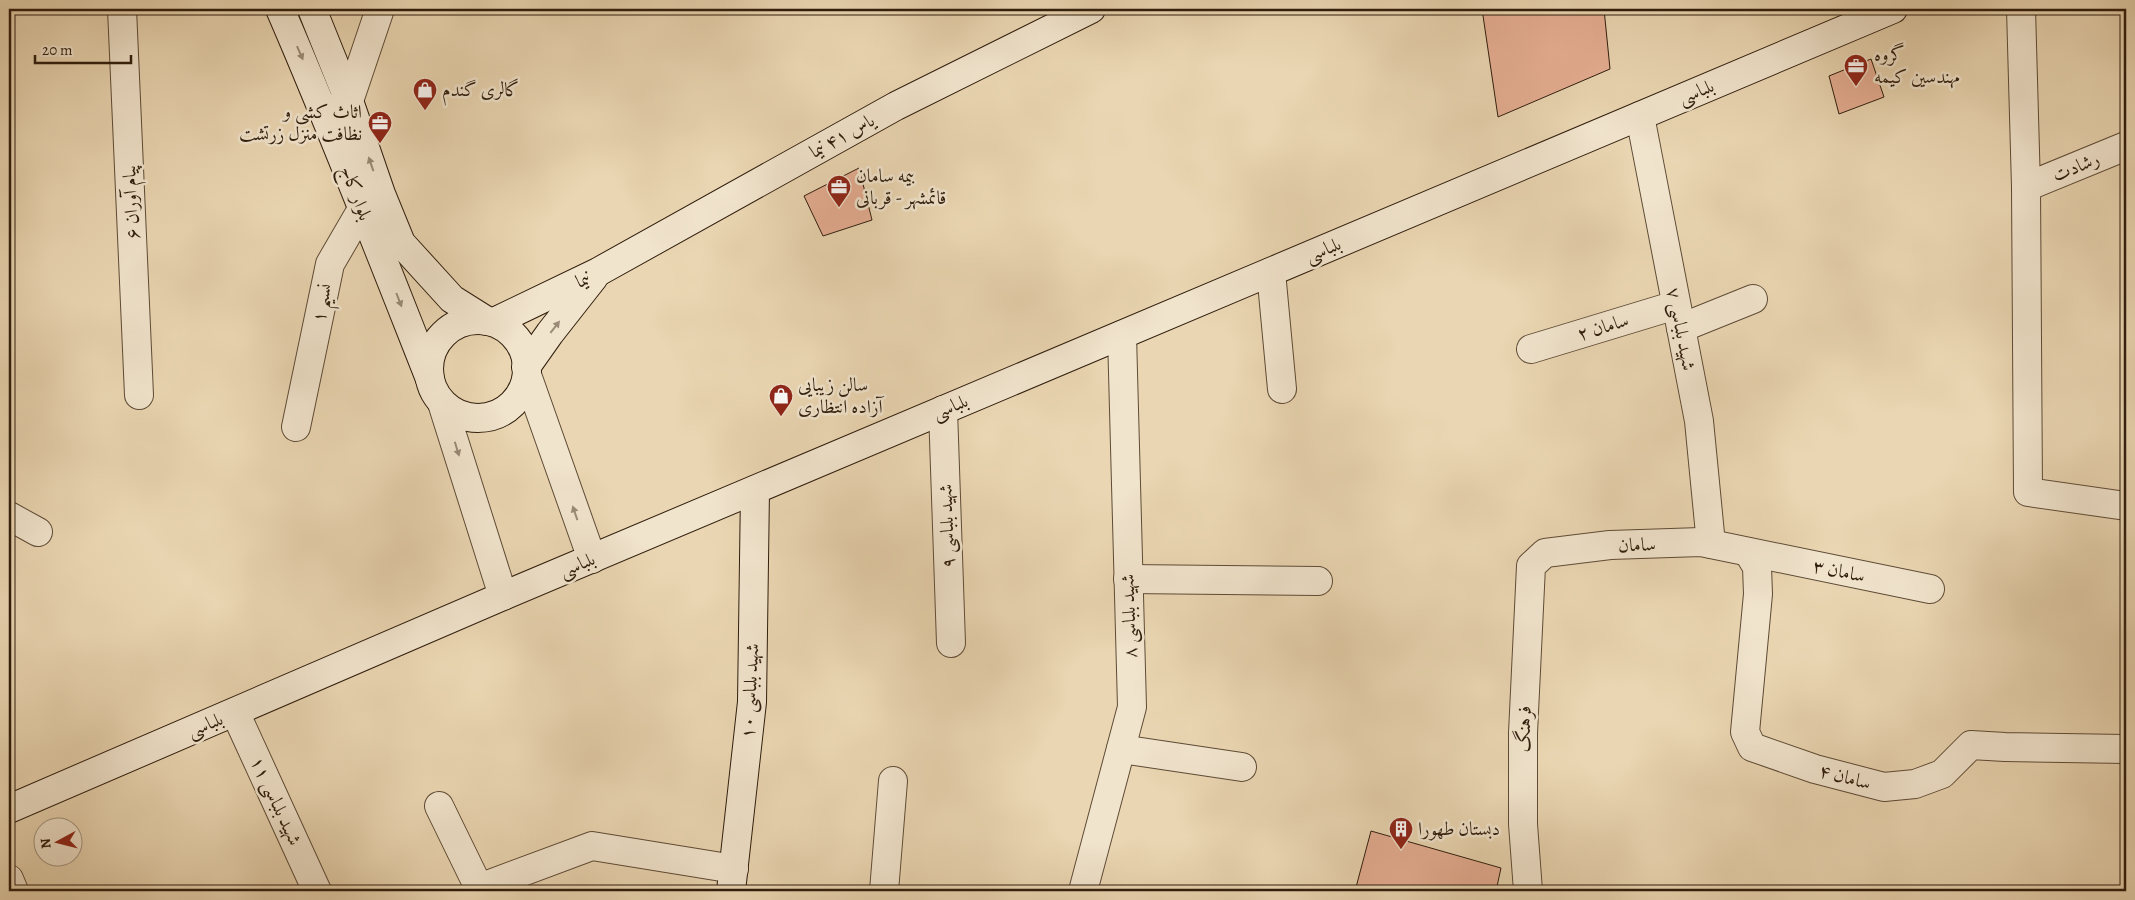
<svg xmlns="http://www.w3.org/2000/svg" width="2135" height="900" font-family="Alegreya,Amiri,serif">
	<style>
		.building { fill: #e6ae93; stroke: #2f1d0d }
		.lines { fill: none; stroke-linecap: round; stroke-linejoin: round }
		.street-casing { stroke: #5e4b36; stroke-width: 30 }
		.secondary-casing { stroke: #2f1d0d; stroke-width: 30 }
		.street { stroke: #f1e4cd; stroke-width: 28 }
		.secondary { stroke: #f1e4cd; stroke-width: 28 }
		.oneway { fill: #9a8a77 }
		.labels { text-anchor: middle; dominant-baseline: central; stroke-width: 5; stroke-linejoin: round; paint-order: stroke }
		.poi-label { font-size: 19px; fill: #2f1d0d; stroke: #f1e4cd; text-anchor: start }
		.street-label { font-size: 19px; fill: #2f1d0d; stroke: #f1e4cd }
	</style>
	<rect width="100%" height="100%" fill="#ead6b2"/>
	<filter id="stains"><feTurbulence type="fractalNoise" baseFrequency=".004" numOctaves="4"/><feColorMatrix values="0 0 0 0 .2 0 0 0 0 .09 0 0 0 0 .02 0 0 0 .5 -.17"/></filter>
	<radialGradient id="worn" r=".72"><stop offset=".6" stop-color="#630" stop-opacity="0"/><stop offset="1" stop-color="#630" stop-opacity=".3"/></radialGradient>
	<!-- building -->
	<g class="building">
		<polygon points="1482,9 1604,9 1610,69 1498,117"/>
		<polygon points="1871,59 1884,97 1839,114 1829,76"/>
		<polygon points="859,168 872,220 823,236 804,196"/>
		<polygon points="1371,831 1501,868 1496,891 1355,891"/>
	</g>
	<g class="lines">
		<defs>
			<g id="street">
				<polyline points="122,9 139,395"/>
				<polyline points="2021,9 2026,187 2028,492 2126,506"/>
				<polyline points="336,108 349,101 380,9"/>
				<polyline points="1640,116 1699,421 1711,544"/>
				<polyline points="2026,187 2126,146"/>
				<polyline points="1271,272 1282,389"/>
				<polyline points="1681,328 1753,299"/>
				<polyline points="1531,349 1676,305"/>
				<polyline points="527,375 592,559"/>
				<polyline points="442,403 503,596"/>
				<polyline points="943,410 951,643"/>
				<polyline points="296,427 330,264 362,209 378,196"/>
				<polyline points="9,516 38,532"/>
				<polyline points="1748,552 1757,567 1758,594 1745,732 1752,747 1815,769 1884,787 1915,784 1942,774 1971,745 2005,747 2126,749"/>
				<polyline points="1128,579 1318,581"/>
				<polyline points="235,712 317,891"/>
				<polyline points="1121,749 1242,767"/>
				<polyline points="439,806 479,888"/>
				<polyline points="9,879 14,891"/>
				<polyline points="480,891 479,888 592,846 734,869"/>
				<polyline points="884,891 893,781"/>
				<polyline points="1083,891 1132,707 1122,335"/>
				<polyline points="1528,891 1523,824 1523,733 1531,566 1545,553 1610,545 1701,542 1930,589"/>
			</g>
			<g id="secondary">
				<path d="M280 9C333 131 381 255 430 379"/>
				<polyline points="312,9 349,101 381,194 401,243 452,299 487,321"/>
				<circle cx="478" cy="369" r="49"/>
				<polyline points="494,322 598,272 896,106 1091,9"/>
				<polyline points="526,367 550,333 594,277"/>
				<polyline points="9,809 503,596 1893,9"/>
				<polyline points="731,891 752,702 755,490"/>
			</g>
		</defs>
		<!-- street casing -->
		<use href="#street" class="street-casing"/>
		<!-- secondary casing -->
		<use href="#secondary" class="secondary-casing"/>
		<!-- street -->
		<use href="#street" class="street"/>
		<!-- secondary -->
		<use href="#secondary" class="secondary"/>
	</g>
	<!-- one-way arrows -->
	<defs><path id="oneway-solid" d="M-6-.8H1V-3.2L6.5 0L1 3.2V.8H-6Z" transform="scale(1.25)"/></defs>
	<g class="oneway">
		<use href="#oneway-solid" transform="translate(300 53) rotate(66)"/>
		<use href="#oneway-solid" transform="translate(371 164) rotate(-109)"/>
		<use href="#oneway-solid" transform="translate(399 300) rotate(69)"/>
		<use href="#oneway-solid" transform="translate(555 327) rotate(-52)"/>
		<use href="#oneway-solid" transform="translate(457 449) rotate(73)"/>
		<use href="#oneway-solid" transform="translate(575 513) rotate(-109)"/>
	</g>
	<!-- icons -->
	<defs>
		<symbol id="office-pin" viewBox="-11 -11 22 30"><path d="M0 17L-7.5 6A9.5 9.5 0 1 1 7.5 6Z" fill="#8f2418" stroke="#f1e4cd"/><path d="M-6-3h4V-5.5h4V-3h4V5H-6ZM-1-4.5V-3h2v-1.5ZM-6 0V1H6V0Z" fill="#fff"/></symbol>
		<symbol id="shop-pin" viewBox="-11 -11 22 30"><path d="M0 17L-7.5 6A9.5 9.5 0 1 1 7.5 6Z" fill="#8f2418" stroke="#f1e4cd"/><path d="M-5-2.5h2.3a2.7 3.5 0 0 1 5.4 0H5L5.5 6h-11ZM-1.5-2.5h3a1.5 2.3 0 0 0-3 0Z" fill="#fff"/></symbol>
		<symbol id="building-pin" viewBox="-11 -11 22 30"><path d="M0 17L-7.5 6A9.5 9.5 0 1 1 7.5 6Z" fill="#8f2418" stroke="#f1e4cd"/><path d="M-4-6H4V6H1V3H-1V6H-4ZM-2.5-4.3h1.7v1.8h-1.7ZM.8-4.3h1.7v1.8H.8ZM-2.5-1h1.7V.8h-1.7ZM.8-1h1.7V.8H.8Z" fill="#fff"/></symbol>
	</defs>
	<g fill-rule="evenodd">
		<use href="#office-pin" x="1842" y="52" width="28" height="38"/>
		<use href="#shop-pin" x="411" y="76" width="28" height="38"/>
		<use href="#office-pin" x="366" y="109" width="28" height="38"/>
		<use href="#office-pin" x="825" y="173" width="28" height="38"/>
		<use href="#shop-pin" x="767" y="382" width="28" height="38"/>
		<use href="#building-pin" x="1387" y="815" width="28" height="38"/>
	</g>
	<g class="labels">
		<!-- poi labels -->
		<g class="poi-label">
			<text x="1874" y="55">گروه<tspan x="1874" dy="22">مهندسین کیمه</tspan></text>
			<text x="442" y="90">گالری گندم</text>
			<text x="362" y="112" text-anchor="end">اثاث کشی و<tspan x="362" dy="22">نظافت منزل زرتشت</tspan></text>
			<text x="856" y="176">بیمه سامان<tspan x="856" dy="22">قائمشهر - قربانی</tspan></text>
			<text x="798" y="385">سالن زیبایی<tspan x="798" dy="22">آزاده انتظاری</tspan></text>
			<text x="1418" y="829">دبستان طهورا</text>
		</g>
		<!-- street labels -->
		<g class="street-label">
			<text transform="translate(1696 92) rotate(-23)">بلباسی</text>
			<text transform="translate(842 136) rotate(-29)">یاس ۴۱ نیما</text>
			<text transform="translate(2076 167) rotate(-22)">رشادت</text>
			<text transform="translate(356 193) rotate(69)">بلوار کاج</text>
			<text transform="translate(131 202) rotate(-93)">پیام آوران ۶</text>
			<text transform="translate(1323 250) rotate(-23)">بلباسی</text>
			<text transform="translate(583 280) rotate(-22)">نیما</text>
			<text transform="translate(322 303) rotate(-79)">نسیم ۱</text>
			<text transform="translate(1603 327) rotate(-17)">سامان ۲</text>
			<text transform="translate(1681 329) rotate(79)">شهید بلباسی ۷</text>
			<text transform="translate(950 407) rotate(-23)">بلباسی</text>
			<text transform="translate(947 526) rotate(-92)">شهید بلباسی ۹</text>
			<text transform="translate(1637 545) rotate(-2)">سامان</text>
			<text transform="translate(577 565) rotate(-23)">بلباسی</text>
			<text transform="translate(1839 571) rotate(12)">سامان ۳</text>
			<text transform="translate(1129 616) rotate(-92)">شهید بلباسی ۸</text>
			<text transform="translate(750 691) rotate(-87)">شهید بلباسی ١٠</text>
			<text transform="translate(205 725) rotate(-23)">بلباسی</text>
			<text transform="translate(1524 729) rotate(-88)">فرهنگ</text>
			<text transform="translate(1845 777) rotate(15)">سامان ۴</text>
			<text transform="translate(276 801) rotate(65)">شهید بلباسی ١١</text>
		</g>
	</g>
	<!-- margin -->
	<rect width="2135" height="900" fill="none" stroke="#ead6b2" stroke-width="30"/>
	<rect x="10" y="10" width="2115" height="880" fill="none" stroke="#2f1d0d" stroke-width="2.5"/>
	<rect x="15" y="15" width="2105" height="870" fill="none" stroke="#2f1d0d"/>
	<!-- north arrow -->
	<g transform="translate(58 842) rotate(263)"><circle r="24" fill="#f1e4cd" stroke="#a39480"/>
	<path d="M0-4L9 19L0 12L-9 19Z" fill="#8f2418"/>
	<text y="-8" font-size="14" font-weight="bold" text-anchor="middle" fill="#2f1d0d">N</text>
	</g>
	<!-- scale -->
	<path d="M35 55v8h96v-8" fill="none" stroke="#2f1d0d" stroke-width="2.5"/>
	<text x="42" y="55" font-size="15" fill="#2f1d0d" stroke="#f1e4cd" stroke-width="4" paint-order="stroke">20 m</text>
	<rect width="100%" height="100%" filter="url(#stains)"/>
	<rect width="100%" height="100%" fill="url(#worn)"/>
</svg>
